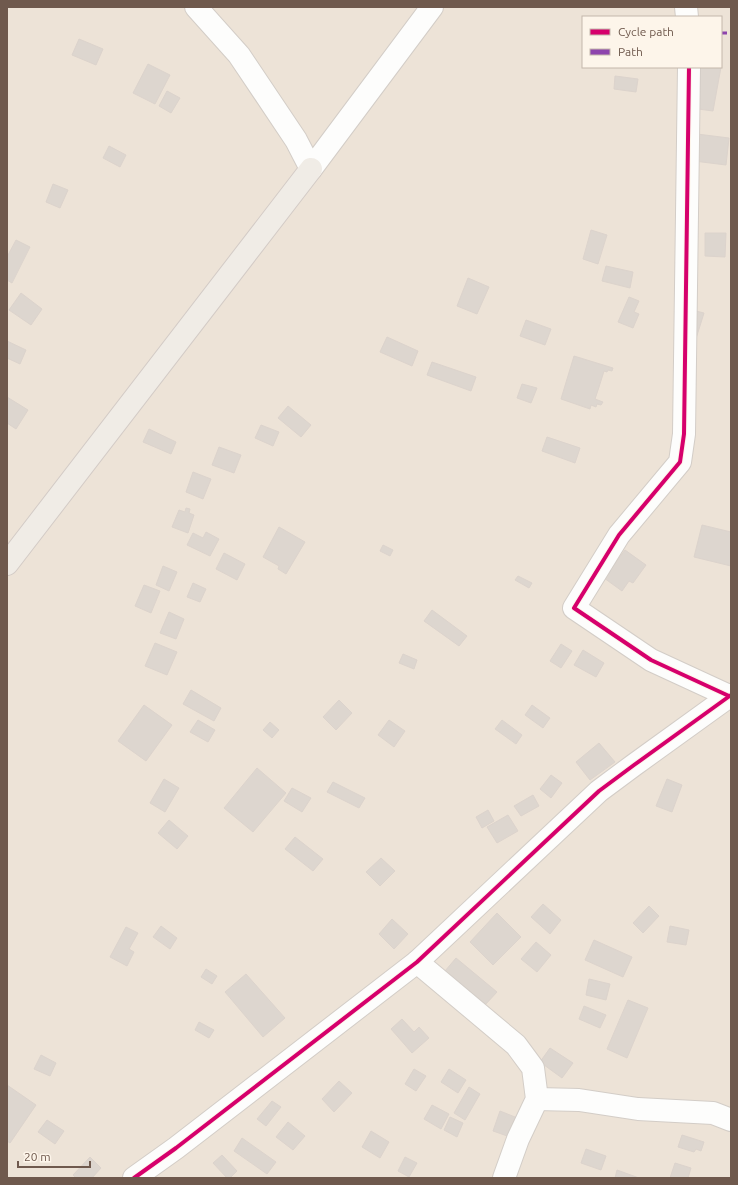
<svg xmlns="http://www.w3.org/2000/svg" width="738" height="1185" font-family="Ubuntu,sans-serif">
	<style>
		.residential { fill: #ede3d7; fill-rule: evenodd }
		.building { fill: #ddd6cf; stroke: #dcd3cc }
		.lines { fill: none; stroke-linecap: round; stroke-linejoin: round }
		.minor-casing { stroke: #d3cdc7; stroke-width: 24 }
		.major-casing { stroke: #d3cbc6; stroke-width: 24 }
		.minor { stroke: #fdfdfc; stroke-width: 22 }
		.major { stroke: #f0ece6; stroke-width: 22 }
		.quiet { stroke: #8e44ad; stroke-width: 3; stroke-dasharray: 6 3; stroke-linecap: butt }
		.cycleway-casing { stroke: #fdf5ea; stroke-width: 6 }
		.cycleway { stroke: #d6006c; stroke-width: 4 }
	</style>
	<rect width="100%" height="100%" fill="#f4f0e9"/>
	<!-- residential -->
	<path class="residential" d="M7 7H731V1178H7ZM583 17H721V67H583Z"/>
	<!-- building -->
	<g class="building">
		<polygon points="79,39 103,49 96,65 72,55"/>
		<polygon points="148,64 170,75 155,104 133,93"/>
		<polygon points="698,67 721,67 713,111 691,108"/>
		<polygon points="615,76 638,79 636,92 614,89"/>
		<polygon points="167,91 180,98 171,113 159,106"/>
		<polygon points="697,134 729,138 726,165 694,161"/>
		<polygon points="109,146 126,155 120,167 103,158"/>
		<polygon points="53,184 68,190 60,208 46,202"/>
		<polygon points="591,230 607,235 598,264 583,259"/>
		<polygon points="705,233 726,233 725,257 705,256"/>
		<polygon points="16,240 30,247 12,283 7,280 7,257"/>
		<polygon points="606,266 633,272 630,288 602,281"/>
		<polygon points="468,278 489,287 477,314 457,306"/>
		<polygon points="21,293 42,309 31,325 9,310"/>
		<polygon points="629,297 639,301 634,312 639,314 633,328 618,322"/>
		<polygon points="692,310 704,313 694,345"/>
		<polygon points="526,320 551,329 545,345 520,336"/>
		<polygon points="387,337 418,351 412,366 380,352"/>
		<polygon points="7,341 26,350 20,364 7,358"/>
		<polygon points="574,356 613,368 612,371 608,370 607,372 604,371 599,387 595,399 603,402 601,405 597,404 596,407 591,405 590,409 561,399"/>
		<polygon points="432,362 476,377 471,391 427,375"/>
		<polygon points="522,384 537,388 531,403 517,398"/>
		<polygon points="7,397 28,410 16,429 7,423"/>
		<polygon points="288,406 311,425 301,437 278,418"/>
		<polygon points="261,425 279,432 273,446 255,438"/>
		<polygon points="149,429 176,442 171,454 143,442"/>
		<polygon points="547,437 580,448 575,463 542,451"/>
		<polygon points="219,447 241,455 234,473 212,465"/>
		<polygon points="193,472 211,479 203,499 186,492"/>
		<polygon points="186,508 190,509 189,513 194,515 188,533 172,527 179,510 185,512"/>
		<polygon points="702,525 731,532 731,566 694,557"/>
		<polygon points="279,527 305,542 286,574 278,569 279,566 263,557"/>
		<polygon points="206,532 219,539 210,556 187,545 193,533 203,538"/>
		<polygon points="383,545 393,550 390,556 380,551"/>
		<polygon points="625,550 646,565 633,583 629,581 622,591 604,578"/>
		<polygon points="224,553 245,564 237,580 216,569"/>
		<polygon points="163,566 177,572 169,591 156,585"/>
		<polygon points="518,576 532,583 529,588 515,580"/>
		<polygon points="193,583 206,589 200,602 187,597"/>
		<polygon points="144,585 160,591 151,613 135,606"/>
		<polygon points="432,610 467,636 459,646 424,621"/>
		<polygon points="169,612 184,619 176,639 160,633"/>
		<polygon points="155,643 177,652 167,675 145,666"/>
		<polygon points="561,644 572,651 561,668 550,661"/>
		<polygon points="583,650 604,663 596,677 574,665"/>
		<polygon points="403,654 417,660 414,669 399,663"/>
		<polygon points="191,690 221,708 214,721 183,704"/>
		<polygon points="339,700 352,713 336,730 323,717"/>
		<polygon points="144,705 172,725 146,761 118,741"/>
		<polygon points="532,705 550,718 543,728 525,715"/>
		<polygon points="198,720 215,730 208,742 190,732"/>
		<polygon points="389,720 405,731 394,747 378,735"/>
		<polygon points="502,720 522,735 516,744 495,729"/>
		<polygon points="270,722 279,730 272,738 263,730"/>
		<polygon points="599,743 615,762 590,780 576,762"/>
		<polygon points="257,768 286,793 253,832 224,808"/>
		<polygon points="551,775 562,783 551,798 540,789"/>
		<polygon points="164,779 179,788 165,812 150,803"/>
		<polygon points="667,779 682,785 672,812 656,806"/>
		<polygon points="333,782 365,798 359,808 327,792"/>
		<polygon points="292,788 311,798 302,812 284,801"/>
		<polygon points="533,795 539,806 521,816 514,806"/>
		<polygon points="488,810 494,821 482,828 476,817"/>
		<polygon points="508,815 518,831 497,843 487,827"/>
		<polygon points="169,820 188,836 177,849 158,833"/>
		<polygon points="295,837 323,859 313,871 285,849"/>
		<polygon points="381,858 395,871 380,886 366,872"/>
		<polygon points="543,904 561,920 550,934 531,917"/>
		<polygon points="649,906 659,916 643,933 633,923"/>
		<polygon points="497,913 521,937 493,965 470,942"/>
		<polygon points="392,919 408,934 394,949 379,934"/>
		<polygon points="161,926 177,938 170,949 153,937"/>
		<polygon points="670,926 689,930 686,945 667,942"/>
		<polygon points="126,927 138,933 129,949 134,952 127,966 110,957"/>
		<polygon points="594,940 632,957 623,977 585,960"/>
		<polygon points="536,942 551,955 537,972 521,959"/>
		<polygon points="456,958 497,992 485,1005 445,971"/>
		<polygon points="206,969 217,976 212,984 201,977"/>
		<polygon points="246,974 285,1018 263,1037 225,992"/>
		<polygon points="589,979 610,984 606,1000 586,995"/>
		<polygon points="628,1000 648,1008 627,1058 607,1049"/>
		<polygon points="584,1006 606,1015 600,1028 579,1019"/>
		<polygon points="402,1019 414,1032 419,1027 429,1038 412,1053 391,1029"/>
		<polygon points="199,1022 214,1030 209,1038 195,1030"/>
		<polygon points="550,1048 573,1063 562,1078 540,1062"/>
		<polygon points="41,1055 56,1063 50,1076 34,1069"/>
		<polygon points="414,1069 426,1076 416,1091 405,1084"/>
		<polygon points="449,1069 466,1080 458,1093 441,1082"/>
		<polygon points="339,1081 352,1093 334,1112 322,1099"/>
		<polygon points="7,1085 36,1105 10,1143 7,1141"/>
		<polygon points="469,1087 480,1094 465,1120 454,1113"/>
		<polygon points="272,1101 281,1107 266,1126 257,1119"/>
		<polygon points="432,1105 449,1114 441,1129 424,1119"/>
		<polygon points="500,1111 520,1119 513,1138 493,1131"/>
		<polygon points="450,1117 463,1123 457,1137 444,1130"/>
		<polygon points="47,1120 64,1131 55,1144 38,1132"/>
		<polygon points="288,1122 305,1136 293,1150 276,1137"/>
		<polygon points="371,1131 389,1142 380,1158 362,1147"/>
		<polygon points="682,1135 704,1142 701,1151 696,1149 694,1152 678,1147"/>
		<polygon points="242,1138 276,1162 267,1174 234,1151"/>
		<polygon points="586,1149 606,1156 601,1170 581,1163"/>
		<polygon points="222,1155 237,1171 230,1178 227,1178 213,1163"/>
		<polygon points="90,1157 101,1168 92,1178 76,1178 73,1175"/>
		<polygon points="405,1157 417,1163 409,1177 398,1171"/>
		<polygon points="675,1163 691,1168 688,1178 670,1178"/>
		<polygon points="617,1170 639,1178 615,1178"/>
	</g>
	<g class="lines">
		<defs>
			<g id="minor">
				<polyline points="196,7 239,55 296,140 311,169 432,7"/>
				<polyline points="686,7 687,17"/>
				<polyline points="689,67 684,434 680,462 619,535 574,608 651,660 729,696"/>
				<polyline points="417,962 516,1045 533,1068 537,1099 518,1139 504,1178"/>
				<polyline points="537,1099 579,1100 638,1109 713,1113 731,1120"/>
				<polyline points="134,1178 176,1148 417,962 599,791 634,765 731,695"/>
			</g>
			<polyline id="major" points="7,564 311,169"/>
		</defs>
		<!-- minor casing -->
		<use href="#minor" class="minor-casing"/>
		<!-- major casing -->
		<use href="#major" class="major-casing"/>
		<!-- minor -->
		<use href="#minor" class="minor"/>
		<!-- major -->
		<use href="#major" class="major"/>
		<!-- quiet -->
		<polyline class="quiet" points="721,33 731,33"/>
		<defs>
			<g id="cycleway">
				<polyline points="689,67 684,434 680,462 619,535 574,608 651,660 729,696"/>
				<polyline points="134,1178 176,1148 417,962 599,791 634,765 731,695"/>
			</g>
		</defs>
		<!-- cycleway casing -->
		<use href="#cycleway" class="cycleway-casing"/>
		<!-- cycleway -->
		<use href="#cycleway" class="cycleway"/>
	</g>
	<!-- border -->
	<rect width="738" height="1185" fill="none" stroke="#6f594d" stroke-width="16"/>
	<!-- legend -->
	<rect x="582" y="16" width="140" height="52" fill="#fdf5ea" stroke="#c4b7ab"/>
	<rect x="590" y="29" width="20" height="6" fill="#d6006c" stroke="#c4b7ab"/>
	<text x="618" y="36" font-size="12" fill="#6f594d">Cycle path</text>
	<rect x="590" y="49" width="20" height="6" fill="#8e44ad" stroke="#c4b7ab"/>
	<text x="618" y="56" font-size="12" fill="#6f594d">Path</text>
	<!-- scale -->
	<path d="M18 1161v6h72v-6" fill="none" stroke="#6f594d" stroke-width="2"/>
	<text x="24" y="1161" font-size="12" fill="#6f594d" stroke="#fdf5ea" stroke-width="3" paint-order="stroke">20 m</text>
</svg>
